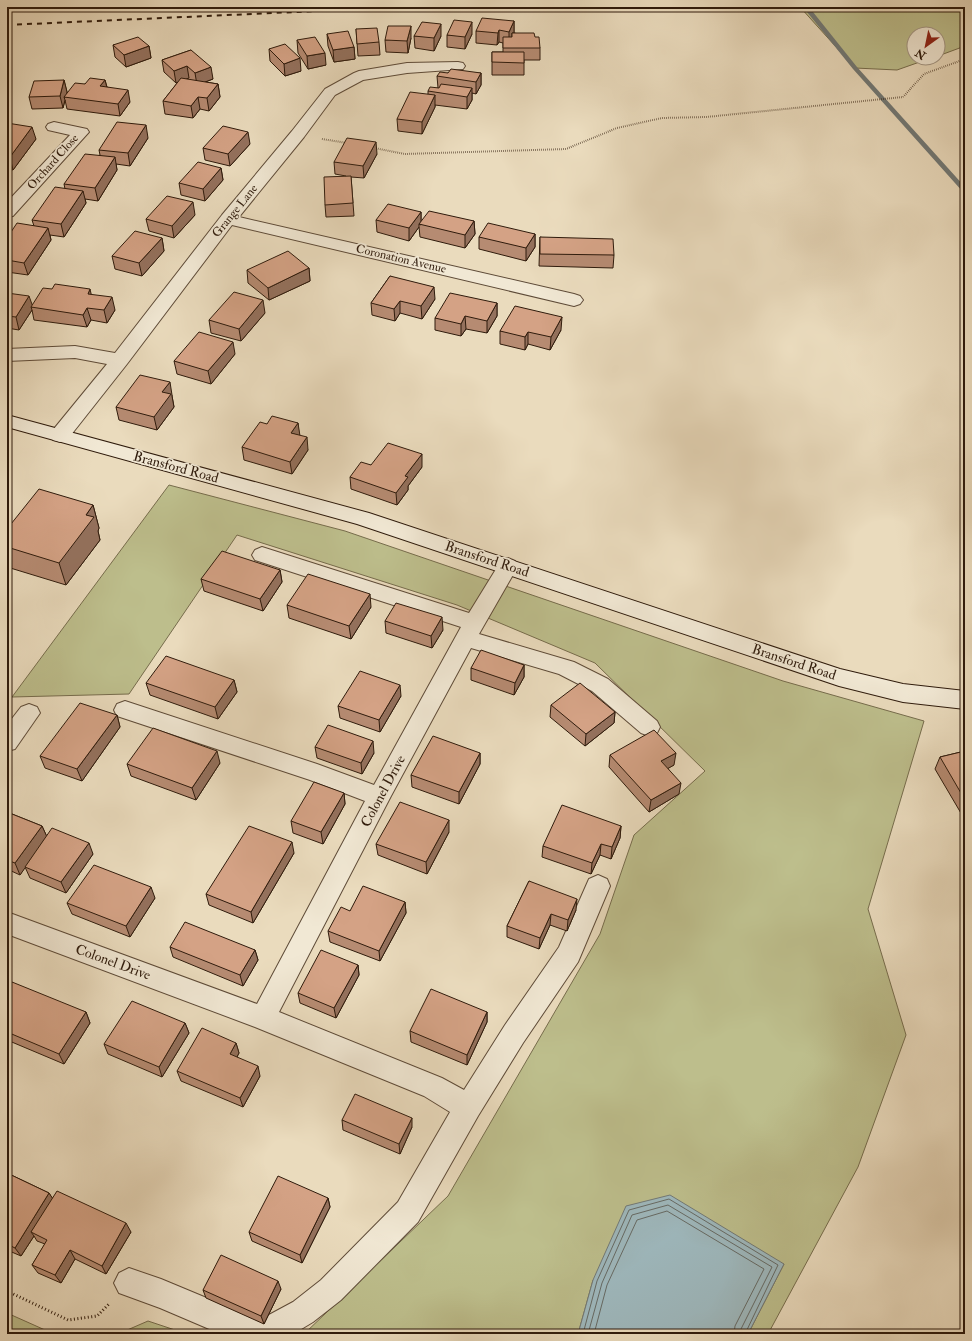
<svg xmlns="http://www.w3.org/2000/svg" width="972" height="1341" font-family="'IM FELL Double Pica',serif">
	<style>
		.green { fill: #bdbe8c; stroke: #766c4c }
		.water { fill: #9eb8bd; stroke: #727976 }
		.lines { fill: none; stroke-linecap: round; stroke-linejoin: round }
		.shore { stroke: #666a64; stroke-width: 1 }
		.stream { fill: #727976; fill-rule: evenodd }
		.street-casing { stroke: #5e4b38; stroke-width: 2 }
		.secondary-casing { stroke: #2f1b0c; stroke-width: 2 }
		.path-far1 { stroke: #2f1b0c; stroke-width: 2; stroke-dasharray: 0.5 1.5; stroke-linecap: butt }
		.path { stroke: #2f1b0c; stroke-width: 3; stroke-dasharray: 1 2.5; stroke-linecap: butt }
		.street { fill: #f1e8d4; fill-rule: evenodd }
		.secondary { fill: #f1e8d4; fill-rule: evenodd }
		.rail { stroke: #2f1b0c; stroke-width: 2; stroke-dasharray: 5 5; stroke-linecap: butt }
		.wall { fill: #b68b72; stroke: #2f1b0c }
		.shaded-wall { fill: #94715d; stroke: #2f1b0c }
		.building { fill: #d4a285; stroke: #2f1b0c }
		.labels { text-anchor: middle; dominant-baseline: central; stroke-width: 3.5; stroke-linejoin: round; paint-order: stroke }
		.far-street-label { font-size: 12px; fill: #2f1b0c; stroke: #f1e8d4 }
		.street-label { font-size: 14px; fill: #2f1b0c; stroke: #f1e8d4 }
	</style>
	<rect width="100%" height="100%" fill="#eadbbd"/>
	<filter id="stains"><feTurbulence type="fractalNoise" baseFrequency=".005" numOctaves="4"/><feColorMatrix values="0 0 0 0 .2 0 0 0 0 .09 0 0 0 0 .02 0 0 0 .5 -.17"/></filter>
	<radialGradient id="worn" r=".72"><stop offset=".6" stop-color="#630" stop-opacity="0"/><stop offset="1" stop-color="#630" stop-opacity=".3"/></radialGradient>
	<!-- green -->
	<g class="green">
		<polygon points="800,7 965,7 965,46 938,56 938,34 914,34 914,58 931,58 897,70 855,68"/>
		<polygon points="169,485 345,531 783,681 924,721 868,909 906,1035 858,1167 768,1334 748,1334 784,1264 593,1280 578,1334 304,1334 448,1196 600,934 634,835 705,771 595,663 457,605 237,535 129,694 12,697"/>
		<polygon points="7,1313 54,1334 7,1334"/>
		<polygon points="148,1321 187,1334 118,1334"/>
	</g>
	<!-- water -->
	<polygon class="water" points="670,1195 784,1264 748,1334 578,1334 593,1280 626,1206"/>
	<g class="lines">
		<!-- shore -->
		<g class="shore">
			<polyline points="583,1334 597,1281 629,1210 669,1199 778,1265 745,1334"/>
			<polyline points="588,1334 602,1283 632,1215 668,1205 772,1267 741,1329 740,1334"/>
			<polyline points="594,1334 607,1285 637,1220 667,1211 764,1269 735,1326 734,1334"/>
		</g>
		<!-- stream -->
		<polygon class="stream" points="803,7 809,7 857,67 965,187 965,193 963,192 853,69"/>
		<defs>
			<g id="street">
				<polygon points="458,62 463,63 465,66 463,69 407,73 363,80 335,95 304,137 239,217 574,294 580,296 583,300 580,304 574,306 232,225 127,364 67,440 60,442 53,440 50,435 53,430 107,364 75,358 7,361 7,349 75,346 115,353 222,215 292,131 325,89 354,73 359,71 407,63"/>
				<polygon points="54,122 87,129 89,132 13,216 7,217 7,202 70,135 48,130 46,127 48,124"/>
				<polygon points="262,547 469,613 501,561 508,558 515,561 518,566 479,634 574,662 608,679 657,721 660,727 657,733 649,736 641,733 592,691 559,674 471,648 391,796 279,1012 442,1078 464,1090 505,1025 559,947 589,879 598,875 607,879 610,886 578,962 523,1043 478,1116 418,1222 341,1300 313,1322 293,1334 221,1334 160,1308 119,1293 114,1283 119,1273 129,1268 161,1279 245,1314 267,1316 293,1302 321,1280 398,1202 450,1112 424,1096 255,1027 7,934 7,912 257,1004 365,801 310,780 117,716 114,710 117,704 125,701 317,764 374,785 461,627 255,560 252,555 255,550"/>
				<polygon points="29,704 37,707 40,713 15,749 7,751 7,725 21,707"/>
			</g>
			<polygon id="secondary" points="7,415 369,513 840,669 903,684 965,691 965,709 903,702 839,686 357,524 7,427"/>
		</defs>
		<!-- street casing -->
		<use href="#street" class="street-casing"/>
		<!-- secondary casing -->
		<use href="#secondary" class="secondary-casing"/>
		<!-- path-far1 -->
		<g class="path-far1">
			<polyline points="322,139 347,143"/>
			<polyline points="374,148 405,154 566,149 617,128 662,118 706,117 903,97 924,74 965,59"/>
		</g>
		<!-- path -->
		<polyline class="path" points="7,1291 68,1320 97,1316 109,1304"/>
		<!-- street -->
		<use href="#street" class="street"/>
		<!-- secondary -->
		<use href="#secondary" class="secondary"/>
		<!-- rail -->
		<polyline class="rail" points="7,25 406,7"/>
	</g>
	<!-- wall -->
	<g class="wall">
		<polygon points="514,21 514,33 535,37 540,48 540,60 524,60 524,75 492,75 492,52 503,52 503,43 499,42 497,45 476,43 476,31"/>
		<polygon points="356,29 379,42 380,55 358,56"/>
		<polygon points="327,34 354,47 355,59 334,62 328,46"/>
		<polygon points="472,34 465,49 447,47 447,35"/>
		<polygon points="414,36 441,36 434,51 415,48"/>
		<polygon points="411,38 408,53 386,52 385,40"/>
		<polygon points="297,40 326,65 308,69 298,53"/>
		<polygon points="113,45 149,46 151,58 126,67 115,57"/>
		<polygon points="269,49 301,71 285,76 270,61"/>
		<polygon points="191,50 213,79 205,82 218,84 220,97 209,111 200,109 193,118 165,114 163,101 178,82 176,83 164,72 162,60"/>
		<polygon points="448,73 481,73 481,85 476,94 472,93 472,100 467,109 435,105 435,107 422,134 398,131 397,119 428,94 428,91 438,88 437,76"/>
		<polygon points="64,80 67,92 67,94 85,84 105,80 107,87 130,102 120,116 67,109 65,100 63,108 32,109 29,97"/>
		<polygon points="7,123 36,139 13,170 7,169"/>
		<polygon points="148,138 130,166 116,164 117,170 98,201 85,199 86,203 64,237 50,235 51,240 28,275 7,272 7,238 34,226 32,220 65,189 64,184 100,155 99,150"/>
		<polygon points="250,144 230,166 205,160 203,148"/>
		<polygon points="377,154 364,178 351,177 354,216 326,217 325,205 346,176 335,174 334,162"/>
		<polygon points="221,168 223,180 205,201 181,195 179,183"/>
		<polygon points="421,212 421,222 474,221 475,234 465,248 420,237 419,227 409,241 377,232 376,220"/>
		<polygon points="195,215 174,238 149,231 146,219"/>
		<polygon points="535,234 535,247 526,261 479,249 479,237"/>
		<polygon points="540,237 614,255 613,268 539,266"/>
		<polygon points="162,238 164,251 142,276 115,269 112,256"/>
		<polygon points="309,268 310,281 269,300 248,283 247,270"/>
		<polygon points="390,276 435,299 422,319 400,313 395,321 372,315 371,303"/>
		<polygon points="7,293 32,305 91,295 115,310 107,323 91,320 87,327 34,320 32,310 19,330 7,328"/>
		<polygon points="497,303 497,316 487,333 466,329 461,336 435,330 435,318"/>
		<polygon points="265,313 241,341 211,333 209,320"/>
		<polygon points="561,330 550,350 528,344 525,350 500,344 500,331"/>
		<polygon points="235,354 211,384 177,374 174,361"/>
		<polygon points="172,395 172,396 174,407 157,430 119,420 116,407"/>
		<polygon points="298,423 299,435 308,450 292,474 244,460 242,447 267,424"/>
		<polygon points="371,465 422,467 408,486 408,490 397,505 351,489 350,477"/>
		<polygon points="93,505 99,528 98,531 100,540 66,585 7,567 7,529"/>
		<polygon points="280,570 282,582 263,611 204,591 201,579"/>
		<polygon points="287,605 371,607 351,639 289,618"/>
		<polygon points="385,621 443,630 432,648 386,633"/>
		<polygon points="524,665 524,677 514,695 471,680 471,668"/>
		<polygon points="234,680 237,692 218,719 150,695 146,683"/>
		<polygon points="401,696 380,732 340,718 338,706"/>
		<polygon points="551,705 615,712 614,723 585,746 550,717"/>
		<polygon points="117,715 120,727 82,781 45,768 40,756"/>
		<polygon points="315,747 374,753 362,774 317,758"/>
		<polygon points="965,751 965,820 935,769 940,757"/>
		<polygon points="480,753 480,764 459,804 412,787 411,775"/>
		<polygon points="610,755 674,765 668,768 679,794 649,812 609,767"/>
		<polygon points="220,763 196,800 131,776 127,764"/>
		<polygon points="344,793 345,804 323,844 293,833 291,821"/>
		<polygon points="7,812 42,826 47,837 93,854 66,893 30,878 25,867 20,875 7,869"/>
		<polygon points="621,826 620,838 611,859 600,855 591,874 542,857 543,846"/>
		<polygon points="449,832 427,874 378,855 376,844"/>
		<polygon points="294,853 253,923 209,905 206,894"/>
		<polygon points="529,881 576,910 567,931 550,925 539,949 507,937 507,926"/>
		<polygon points="155,898 130,937 72,914 67,903"/>
		<polygon points="405,902 406,913 380,961 330,942 328,931 350,911"/>
		<polygon points="170,947 255,950 258,960 243,986 173,957"/>
		<polygon points="358,965 359,975 336,1018 300,1003 298,993"/>
		<polygon points="7,989 86,1012 90,1023 64,1064 7,1040"/>
		<polygon points="487,1012 487,1022 467,1065 411,1042 410,1031"/>
		<polygon points="185,1023 189,1033 162,1077 108,1054 104,1044"/>
		<polygon points="236,1043 239,1053 237,1057 260,1076 243,1107 181,1081 177,1071"/>
		<polygon points="342,1120 412,1127 400,1154 343,1130"/>
		<polygon points="7,1173 49,1193 52,1198 131,1232 106,1274 75,1259 61,1283 38,1273 32,1265 45,1244 37,1241 34,1236 21,1256 7,1250"/>
		<polygon points="328,1198 330,1207 302,1263 252,1241 249,1232"/>
		<polygon points="281,1289 264,1324 206,1298 203,1290"/>
	</g>
	<!-- shaded-wall -->
	<g class="shaded-wall">
		<polygon points="514,21 514,33 512,33 512,38 509,44 509,32"/>
		<polygon points="472,22 472,34 465,49 465,37"/>
		<polygon points="441,24 441,36 434,51 434,38"/>
		<polygon points="411,26 411,38 408,53 407,41"/>
		<polygon points="499,30 499,42 497,45 498,33"/>
		<polygon points="149,46 151,58 126,67 124,55"/>
		<polygon points="354,47 355,59 334,62 333,50"/>
		<polygon points="325,53 326,65 308,69 307,56"/>
		<polygon points="300,58 301,71 285,76 284,64"/>
		<polygon points="187,66 189,78 176,83 174,71"/>
		<polygon points="211,67 213,79 197,85 195,73"/>
		<polygon points="481,73 481,85 476,94 476,82"/>
		<polygon points="64,80 67,92 66,97 64,97 65,100 63,108 60,96"/>
		<polygon points="105,80 108,92 100,86"/>
		<polygon points="218,84 220,97 209,111 207,98"/>
		<polygon points="472,88 472,100 467,109 467,97"/>
		<polygon points="128,90 130,102 120,116 118,104"/>
		<polygon points="435,95 435,107 422,134 422,122"/>
		<polygon points="198,97 200,109 193,118 191,106"/>
		<polygon points="146,125 148,138 130,166 128,153"/>
		<polygon points="32,127 36,139 13,170 10,157"/>
		<polygon points="248,132 250,144 230,166 228,154"/>
		<polygon points="376,142 377,154 364,178 363,166"/>
		<polygon points="115,157 117,170 98,201 95,188"/>
		<polygon points="221,168 223,180 205,201 203,189"/>
		<polygon points="83,191 86,203 64,237 61,224"/>
		<polygon points="193,202 195,215 174,238 172,226"/>
		<polygon points="421,212 421,225 419,224 419,227 409,241 409,228"/>
		<polygon points="474,221 475,234 465,248 465,235"/>
		<polygon points="48,228 51,240 28,275 24,263"/>
		<polygon points="535,234 535,247 526,261 526,248"/>
		<polygon points="162,238 164,251 142,276 139,263"/>
		<polygon points="309,268 310,281 269,300 268,288"/>
		<polygon points="434,287 435,299 422,319 421,306"/>
		<polygon points="90,289 93,302 88,294"/>
		<polygon points="29,296 33,307 31,307 32,310 19,330 16,317"/>
		<polygon points="112,297 115,310 107,323 104,310"/>
		<polygon points="263,300 265,313 241,341 239,329"/>
		<polygon points="400,301 400,313 395,321 394,309"/>
		<polygon points="497,303 497,316 487,333 487,321"/>
		<polygon points="87,308 91,320 87,327 83,315"/>
		<polygon points="465,316 466,329 461,336 461,324"/>
		<polygon points="562,317 561,330 550,350 551,337"/>
		<polygon points="528,332 528,344 525,350 525,337"/>
		<polygon points="233,342 235,354 211,384 208,371"/>
		<polygon points="170,382 172,395 172,396 174,407 157,430 154,417 162,392"/>
		<polygon points="298,423 300,436 291,433"/>
		<polygon points="307,437 308,450 292,474 290,462"/>
		<polygon points="422,454 422,467 408,486 408,490 397,505 396,493 405,476"/>
		<polygon points="93,505 99,528 98,531 100,540 66,585 59,563 86,515"/>
		<polygon points="280,570 282,582 263,611 260,599"/>
		<polygon points="370,594 371,607 351,639 349,626"/>
		<polygon points="442,617 443,630 432,648 431,636"/>
		<polygon points="524,665 524,677 514,695 515,683"/>
		<polygon points="234,680 237,692 218,719 215,707"/>
		<polygon points="400,685 401,696 380,732 379,720"/>
		<polygon points="615,712 614,723 585,746 586,734"/>
		<polygon points="117,715 120,727 82,781 77,769"/>
		<polygon points="373,741 374,753 362,774 361,763"/>
		<polygon points="217,751 220,763 196,800 192,788"/>
		<polygon points="480,753 480,764 459,804 459,792"/>
		<polygon points="676,753 674,765 660,773 661,761"/>
		<polygon points="681,783 679,794 649,812 651,800"/>
		<polygon points="344,793 345,804 323,844 321,832"/>
		<polygon points="449,820 449,832 427,874 426,862"/>
		<polygon points="42,826 47,837 20,875 15,863"/>
		<polygon points="621,826 620,838 611,859 612,847"/>
		<polygon points="292,842 294,853 253,923 251,912"/>
		<polygon points="89,843 93,854 66,893 61,882"/>
		<polygon points="601,844 600,855 591,874 592,863"/>
		<polygon points="151,887 155,898 130,937 126,926"/>
		<polygon points="577,899 576,910 567,931 568,920"/>
		<polygon points="405,902 406,913 380,961 379,951"/>
		<polygon points="551,914 550,925 539,949 540,938"/>
		<polygon points="255,950 258,960 243,986 240,975"/>
		<polygon points="358,965 359,975 336,1018 334,1008"/>
		<polygon points="86,1012 90,1023 64,1064 59,1054"/>
		<polygon points="487,1012 487,1022 467,1065 467,1055"/>
		<polygon points="185,1023 189,1033 162,1077 159,1067"/>
		<polygon points="236,1043 239,1053 233,1064 230,1054"/>
		<polygon points="258,1066 260,1076 243,1107 240,1098"/>
		<polygon points="412,1118 412,1127 400,1154 399,1144"/>
		<polygon points="49,1193 55,1202 31,1232 34,1236 21,1256 15,1248"/>
		<polygon points="328,1198 330,1207 302,1263 300,1255"/>
		<polygon points="126,1223 131,1232 106,1274 102,1266"/>
		<polygon points="70,1250 75,1259 61,1283 55,1275"/>
		<polygon points="278,1281 281,1289 264,1324 261,1316"/>
	</g>
	<!-- building -->
	<g class="building">
		<polygon points="482,18 514,21 509,32 499,30 498,33 476,31"/>
		<polygon points="454,20 472,22 465,37 447,35"/>
		<polygon points="422,22 441,24 434,38 414,36"/>
		<polygon points="388,26 411,26 407,41 385,40"/>
		<polygon points="377,28 379,42 357,44 356,29"/>
		<polygon points="348,31 354,47 333,50 327,34"/>
		<polygon points="512,33 534,33 535,37 539,37 540,48 503,48 503,37 512,37"/>
		<polygon points="138,37 149,46 124,55 113,45"/>
		<polygon points="315,37 325,53 307,56 297,40"/>
		<polygon points="285,44 300,58 284,64 269,49"/>
		<polygon points="191,50 211,67 195,73 187,66 174,71 162,60"/>
		<polygon points="492,52 524,52 524,63 492,62"/>
		<polygon points="451,69 481,73 476,82 437,76 440,72 448,73"/>
		<polygon points="90,78 105,80 100,86 128,90 118,104 64,97 75,83 85,84"/>
		<polygon points="181,78 218,84 207,98 198,97 191,106 163,101"/>
		<polygon points="64,80 60,96 29,97 34,81"/>
		<polygon points="441,84 472,88 467,97 428,91 430,87 439,88"/>
		<polygon points="410,92 435,95 422,122 397,119"/>
		<polygon points="117,122 146,125 128,153 99,150"/>
		<polygon points="7,123 32,127 10,157 7,157"/>
		<polygon points="223,126 248,132 228,154 203,148"/>
		<polygon points="347,138 376,142 363,166 334,162"/>
		<polygon points="85,154 115,157 95,188 64,184"/>
		<polygon points="198,162 221,168 203,189 179,183"/>
		<polygon points="351,176 353,203 325,205 324,177"/>
		<polygon points="55,187 83,191 61,224 32,220"/>
		<polygon points="167,196 193,202 172,226 146,219"/>
		<polygon points="388,204 421,212 409,228 376,220"/>
		<polygon points="429,211 474,221 465,235 419,224"/>
		<polygon points="17,223 48,228 24,263 7,260 7,238"/>
		<polygon points="488,223 535,234 526,248 479,237"/>
		<polygon points="135,231 162,238 139,263 112,256"/>
		<polygon points="540,237 613,239 614,255 540,254"/>
		<polygon points="288,251 309,268 268,288 247,270"/>
		<polygon points="390,276 434,287 421,306 400,301 394,309 371,303"/>
		<polygon points="55,284 90,289 88,294 112,297 104,310 87,308 83,315 31,307 43,288 52,289"/>
		<polygon points="234,292 263,300 239,329 209,320"/>
		<polygon points="7,293 29,296 16,317 7,316"/>
		<polygon points="450,293 497,303 487,321 465,316 461,324 435,318"/>
		<polygon points="515,306 562,317 551,337 528,332 525,337 500,331"/>
		<polygon points="199,332 233,342 208,371 174,361"/>
		<polygon points="140,375 170,382 162,392 171,394 154,417 116,407"/>
		<polygon points="272,416 298,423 291,433 307,437 290,462 242,447 260,422 267,424"/>
		<polygon points="388,443 422,454 405,476 408,477 396,493 350,477 361,462 371,465"/>
		<polygon points="39,489 93,505 86,515 94,517 59,563 7,547 7,529"/>
		<polygon points="222,551 280,570 260,599 201,579"/>
		<polygon points="308,574 370,594 349,626 287,605"/>
		<polygon points="396,603 442,617 431,636 385,621"/>
		<polygon points="481,650 524,665 515,683 471,668"/>
		<polygon points="166,656 234,680 215,707 146,683"/>
		<polygon points="360,671 400,685 379,720 338,706"/>
		<polygon points="580,683 615,712 586,734 551,705"/>
		<polygon points="80,703 117,715 77,769 40,756"/>
		<polygon points="328,725 373,741 361,763 315,747"/>
		<polygon points="153,728 217,751 192,788 127,764"/>
		<polygon points="654,730 676,753 661,761 681,783 651,800 610,755"/>
		<polygon points="433,736 480,753 459,792 411,775"/>
		<polygon points="965,751 965,800 940,757"/>
		<polygon points="314,782 344,793 321,832 291,821"/>
		<polygon points="400,802 449,820 426,862 376,844"/>
		<polygon points="562,805 621,826 612,847 601,844 592,863 543,846"/>
		<polygon points="7,812 42,826 15,863 7,860"/>
		<polygon points="249,826 292,842 251,912 206,894"/>
		<polygon points="52,828 89,843 61,882 25,867"/>
		<polygon points="94,865 151,887 126,926 67,903"/>
		<polygon points="529,881 577,899 568,920 551,914 540,938 507,926"/>
		<polygon points="363,886 405,902 379,951 328,931 341,907 350,911"/>
		<polygon points="185,922 255,950 240,975 170,947"/>
		<polygon points="321,950 358,965 334,1008 298,993"/>
		<polygon points="12,982 86,1012 59,1054 7,1032 7,989"/>
		<polygon points="431,989 487,1012 467,1055 410,1031"/>
		<polygon points="132,1001 185,1023 159,1067 104,1044"/>
		<polygon points="202,1028 236,1043 230,1054 258,1066 240,1098 177,1071"/>
		<polygon points="355,1094 412,1118 399,1144 342,1120"/>
		<polygon points="7,1173 49,1193 15,1248 7,1244"/>
		<polygon points="278,1176 328,1198 300,1255 249,1232"/>
		<polygon points="57,1191 126,1223 102,1266 70,1250 55,1275 32,1265 47,1240 31,1232"/>
		<polygon points="221,1255 278,1281 261,1316 203,1290"/>
	</g>
	<g class="labels">
		<!-- far-street labels -->
		<g class="far-street-label">
			<text transform="translate(53 162) rotate(-48)">Orchard Close</text>
			<text transform="translate(235 211) rotate(-51)">Grange Lane</text>
			<text transform="translate(401 259) rotate(13)">Coronation Avenue</text>
		</g>
		<!-- street labels -->
		<g class="street-label">
			<text transform="translate(176 467) rotate(15)">Bransford Road</text>
			<text transform="translate(487 559) rotate(18)">Bransford Road</text>
			<text transform="translate(794 662) rotate(18)">Bransford Road</text>
			<text transform="translate(383 791) rotate(-62)">Colonel Drive</text>
			<text transform="translate(113 962) rotate(20)">Colonel Drive</text>
		</g>
	</g>
	<!-- margin -->
	<rect width="972" height="1341" fill="none" stroke="#eadbbd" stroke-width="24"/>
	<rect x="8" y="8" width="956" height="1325" fill="none" stroke="#2f1b0c" stroke-width="2"/>
	<rect x="12" y="12" width="948" height="1317" fill="none" stroke="#2f1b0c"/>
	<!-- north arrow -->
	<g transform="translate(926 46) rotate(213)"><circle r="19" fill="#f1e8d4" stroke="#a39684"/>
	<path d="M0-3L7 15L0 10L-7 15Z" fill="#8f2418"/>
	<text y="-6" font-size="11" font-weight="bold" text-anchor="middle" fill="#2f1b0c">N</text>
	</g>
	<rect width="100%" height="100%" filter="url(#stains)"/>
	<rect width="100%" height="100%" fill="url(#worn)"/>
</svg>
